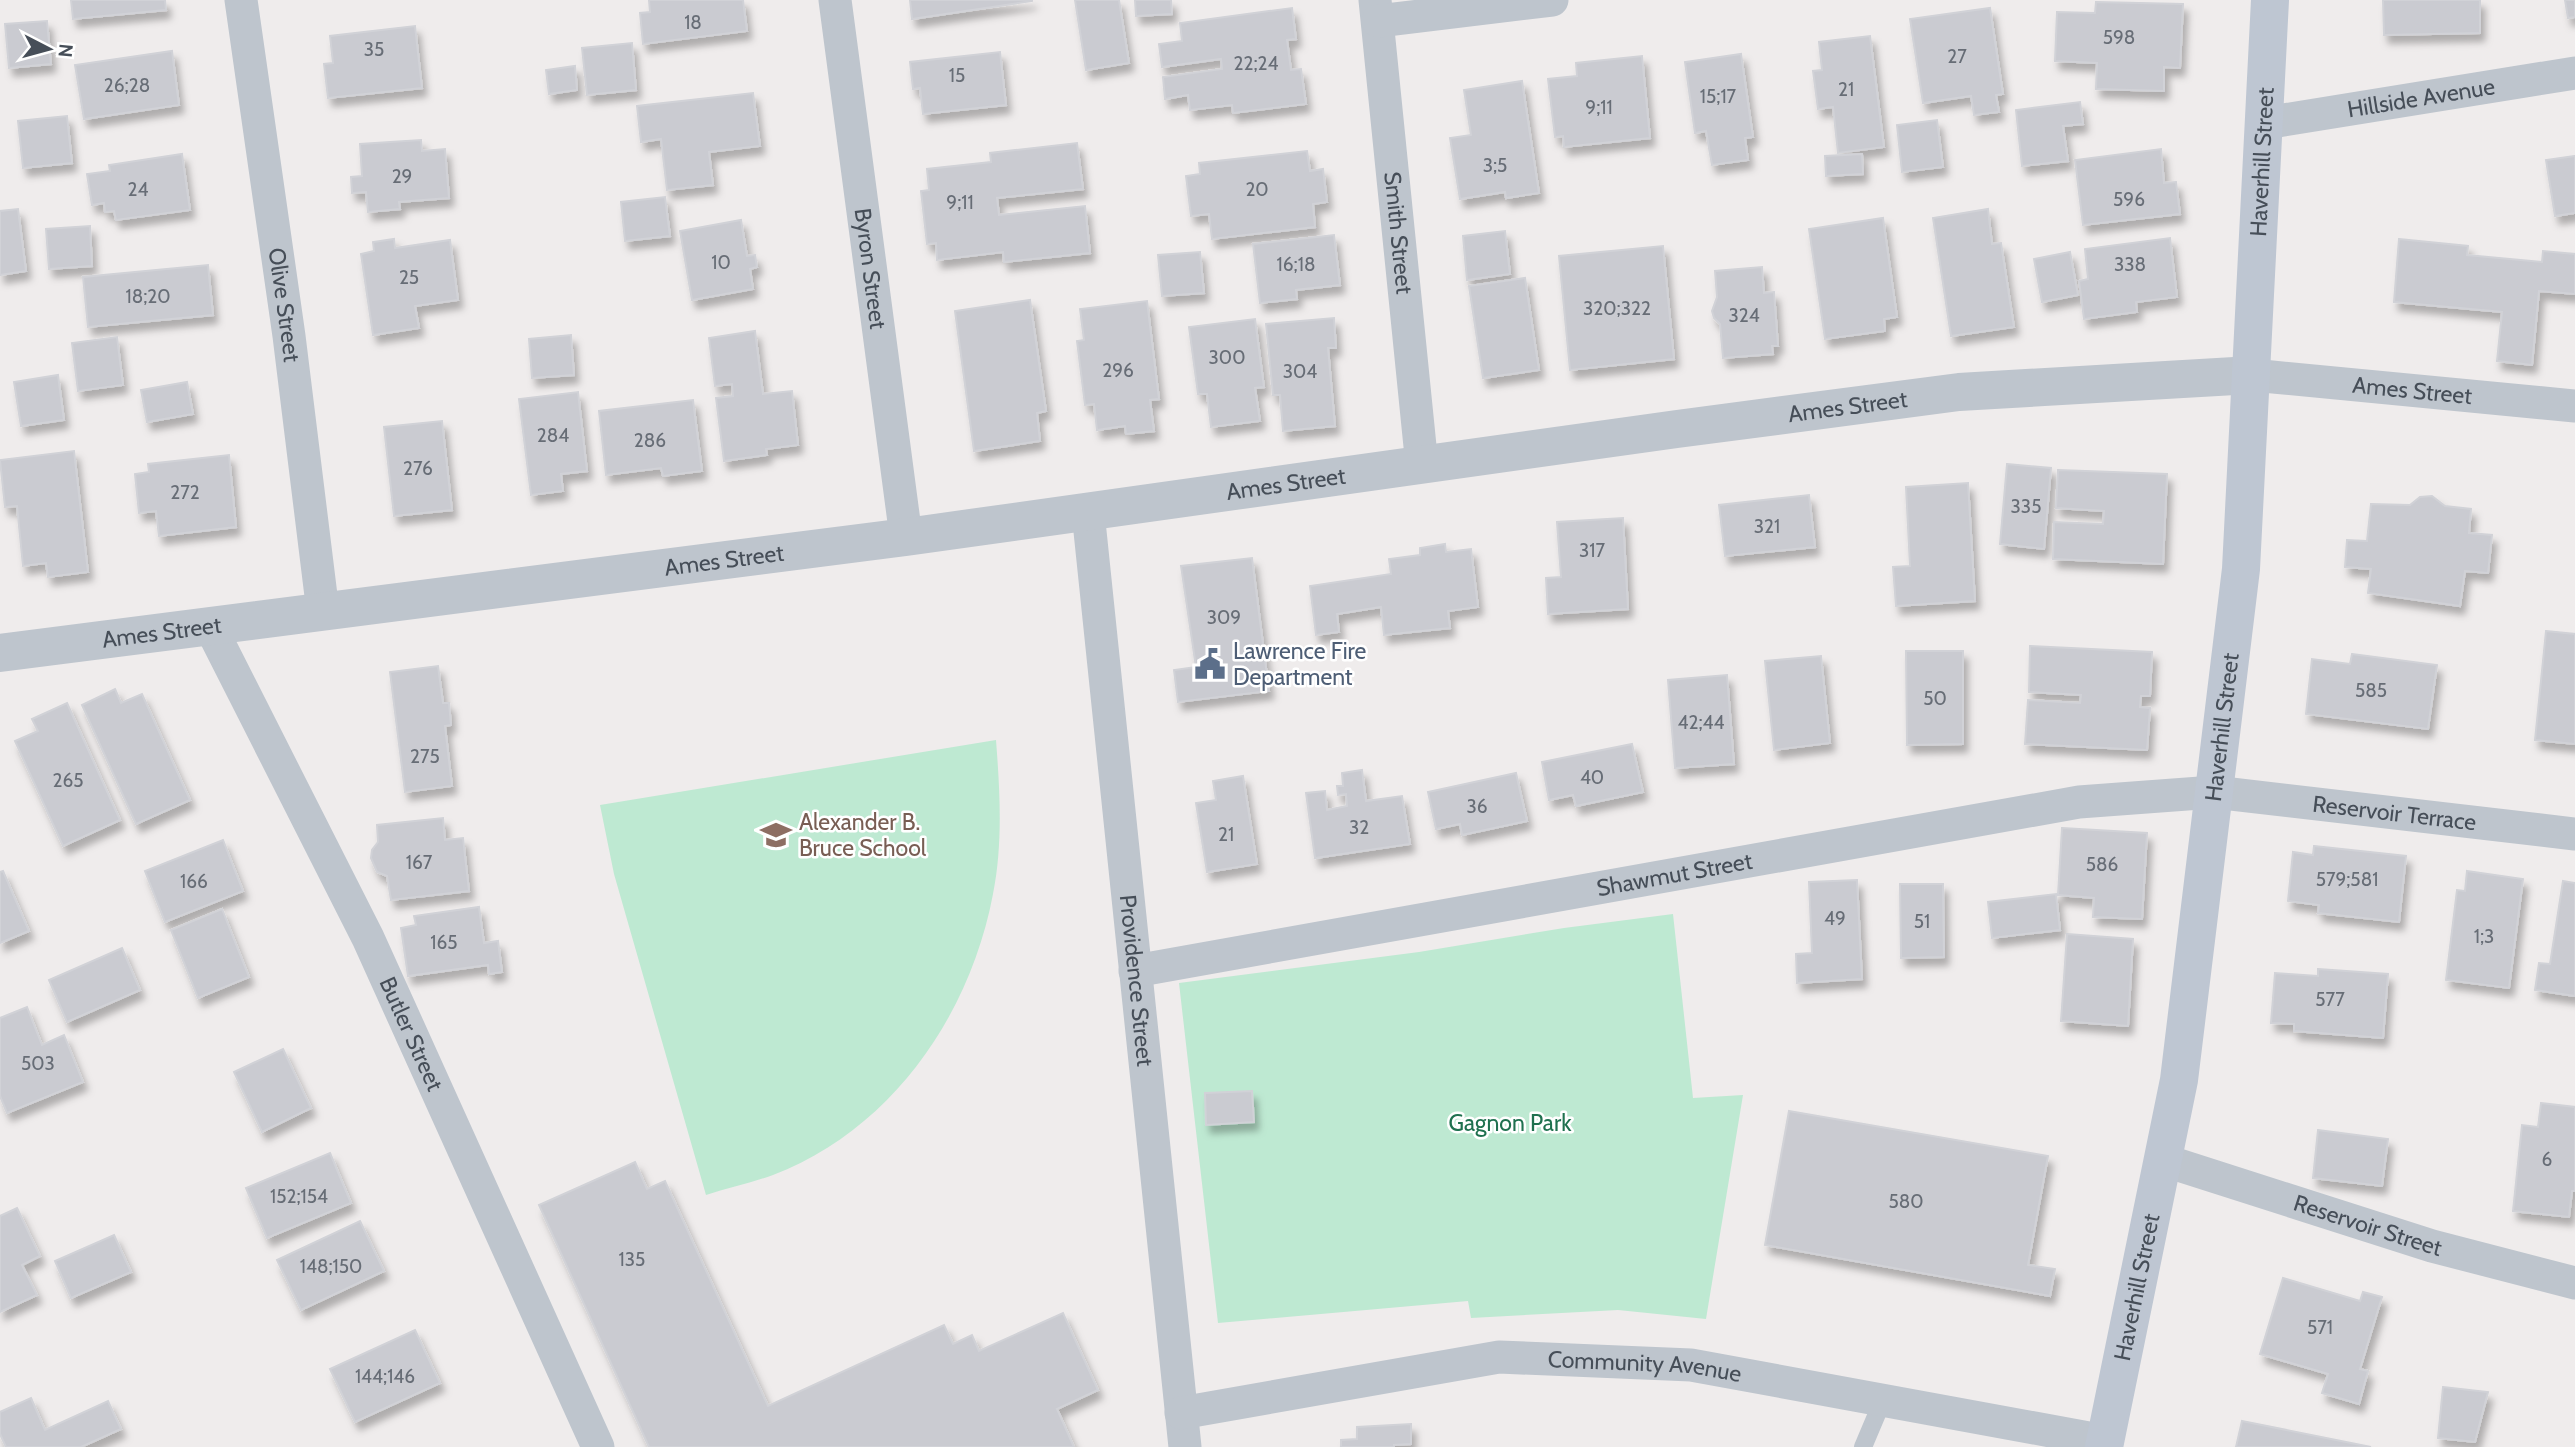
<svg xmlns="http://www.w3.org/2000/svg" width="2575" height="1447" font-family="Cabin,sans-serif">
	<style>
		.green { fill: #bee9d2 }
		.building { fill: #cacbd1; stroke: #d1d2d7; stroke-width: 2; filter: url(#shadow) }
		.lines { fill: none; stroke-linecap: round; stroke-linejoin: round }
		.service { stroke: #bec5cd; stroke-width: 18 }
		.minor { stroke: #bec5cd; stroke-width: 33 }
		.tertiary { stroke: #bec5cd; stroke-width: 38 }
		.secondary { stroke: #bec6d2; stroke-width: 38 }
		.labels { text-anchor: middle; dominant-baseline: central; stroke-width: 5; stroke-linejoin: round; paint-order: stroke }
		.number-label { font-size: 19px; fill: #676d76 }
		.street-label { font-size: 23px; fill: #464e58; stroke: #fff }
		.service-label { font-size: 23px; fill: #4e5e75; stroke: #fff; text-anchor: start }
		.education-label { font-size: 23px; fill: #785e54; stroke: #fff; text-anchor: start }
		.park-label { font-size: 23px; fill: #1f714f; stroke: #fff }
	</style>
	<defs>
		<filter id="shadow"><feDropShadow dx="4.5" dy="8" stdDeviation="3.5" flood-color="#0004"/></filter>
	</defs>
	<rect width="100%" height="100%" fill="#efecec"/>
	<!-- green -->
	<g class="green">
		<path d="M996 740C1000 792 1003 844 993 894 970 1016 891 1130 773 1175 751 1183 728 1188 706 1195L614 874 600 805Z"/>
		<polygon points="1673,914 1693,1098 1743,1095 1706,1319 1618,1310 1471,1318 1468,1301 1218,1323 1179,983 1419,952 1564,928"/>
	</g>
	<!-- building -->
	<g class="building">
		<polygon points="71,0 165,0 166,10 73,19"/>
		<polygon points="649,0 743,0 747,31 643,44 640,13 650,12"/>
		<polygon points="910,0 1032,0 1032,1 912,19"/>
		<polygon points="1075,0 1119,0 1129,63 1086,70"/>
		<polygon points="1135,0 1171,0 1172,14 1136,16"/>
		<polygon points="2383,0 2480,0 2480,33 2384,35"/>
		<polygon points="2565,0 2575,0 2575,17 2568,18"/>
		<polygon points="2096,2 2183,4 2180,68 2164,67 2164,91 2096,89 2097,63 2055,61 2057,12 2095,13"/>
		<polygon points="1292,8 1296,39 1287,40 1291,70 1301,69 1306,104 1233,113 1232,105 1190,110 1188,95 1165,99 1163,77 1222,69 1221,59 1162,67 1159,44 1182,41 1180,23"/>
		<polygon points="1990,8 2003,94 1996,95 1999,112 1974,115 1971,96 1923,103 1910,19"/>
		<polygon points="47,21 51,64 9,68 5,24"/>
		<polygon points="415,26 422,88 328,98 324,64 333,63 330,36"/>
		<polygon points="1870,36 1884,147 1838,153 1833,107 1818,109 1813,71 1822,70 1819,42"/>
		<polygon points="632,43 636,90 587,95 582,48"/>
		<polygon points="172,51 179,105 84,119 75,65"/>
		<polygon points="1000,52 1006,105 923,114 920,88 913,89 910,62"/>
		<polygon points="1741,54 1753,137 1745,138 1748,160 1712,165 1706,131 1695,133 1685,62"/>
		<polygon points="1642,56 1650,138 1564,147 1563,136 1555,137 1548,79 1577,76 1576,63"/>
		<polygon points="575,66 577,90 549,94 546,70"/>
		<polygon points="1522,81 1539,193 1506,198 1505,192 1460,199 1450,138 1471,135 1464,90"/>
		<polygon points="753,93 760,146 709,152 713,185 667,190 661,139 641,142 637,106"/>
		<polygon points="2080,102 2083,124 2063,126 2068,161 2022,166 2016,110"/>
		<polygon points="67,116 72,163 23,168 18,121"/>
		<polygon points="1937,120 1943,167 1902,172 1897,125"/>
		<polygon points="421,140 422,151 445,149 449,198 399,202 400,209 368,212 366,192 352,193 351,177 362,176 360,144"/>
		<polygon points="1077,143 1083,189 997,198 999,215 1085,206 1090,253 1004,262 1003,252 937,260 936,243 927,244 921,191 929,190 927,169 991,162 990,153"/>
		<polygon points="2161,149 2164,183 2176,182 2180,214 2083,225 2075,160"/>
		<polygon points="1307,151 1310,171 1323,169 1327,202 1313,204 1315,227 1212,239 1209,214 1191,216 1186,176 1200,174 1199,163"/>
		<polygon points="182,154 190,210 116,220 114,211 105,212 104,203 92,205 87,174 110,171 109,165"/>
		<polygon points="1862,154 1863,174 1826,176 1825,156"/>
		<polygon points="2575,156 2575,213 2555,216 2546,160"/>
		<polygon points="665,197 670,236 625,241 621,202"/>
		<polygon points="18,209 26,271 0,275 0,211"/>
		<polygon points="1988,209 1992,244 2001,243 2014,327 1951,336 1933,218"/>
		<polygon points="1883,218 1897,317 1884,319 1885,331 1825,339 1809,229"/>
		<polygon points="741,220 747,256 755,255 757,267 750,269 753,289 692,300 680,231"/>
		<polygon points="90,226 92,266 49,269 46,229"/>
		<polygon points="1505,231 1510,274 1467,280 1463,236"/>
		<polygon points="1334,235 1340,285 1296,290 1297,299 1260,303 1253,244"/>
		<polygon points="2170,238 2177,297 2136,302 2137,312 2084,319 2079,281 2088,279 2085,249"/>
		<polygon points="394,239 395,248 450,240 458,300 415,306 419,328 373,335 361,254 374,251 373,242"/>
		<polygon points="2399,239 2468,246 2467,255 2542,262 2543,251 2575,254 2575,294 2539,291 2532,365 2497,361 2502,312 2394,302"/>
		<polygon points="1663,246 1674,359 1570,370 1559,256"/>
		<polygon points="1200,252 1204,293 1162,296 1158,255"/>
		<polygon points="2070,252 2078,295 2042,302 2034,259"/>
		<polygon points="208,265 213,315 88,327 83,277"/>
		<polygon points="1762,267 1764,293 1774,292 1778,346 1772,346 1773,354 1723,358 1720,324 1714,318 1712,311 1717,297 1715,271"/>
		<polygon points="1525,278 1539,370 1483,378 1469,286"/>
		<polygon points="1030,300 1046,411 1037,413 1040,441 974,451 955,311"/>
		<polygon points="1147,301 1159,399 1150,400 1154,431 1126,434 1125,426 1097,430 1094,404 1085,405 1077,341 1084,340 1080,309"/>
		<polygon points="1334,318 1336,348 1328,348 1335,426 1283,431 1280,395 1273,395 1266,324"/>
		<polygon points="1255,319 1264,387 1255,388 1260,421 1211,427 1207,394 1198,394 1189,327"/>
		<polygon points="755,331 763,394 792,391 798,445 766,449 767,455 724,461 716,398 733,396 732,384 715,386 709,338"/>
		<polygon points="571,335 574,375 532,378 529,339"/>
		<polygon points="117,337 123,385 78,391 72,343"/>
		<polygon points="58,375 64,420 21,426 14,382"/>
		<polygon points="187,382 193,414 147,422 141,390"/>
		<polygon points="578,392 587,471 561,474 563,491 531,495 519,399"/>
		<polygon points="693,400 702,471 663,476 661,468 606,475 599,411"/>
		<polygon points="442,421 452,510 394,516 384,427"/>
		<polygon points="74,451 88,572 48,577 46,563 23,566 17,506 5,507 0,460"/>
		<polygon points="229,455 236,527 159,536 156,511 139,513 135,474 149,472 148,464"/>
		<polygon points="2007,464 2051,468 2044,549 2000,544"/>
		<polygon points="2058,470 2167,474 2163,564 2053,559 2054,522 2103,524 2104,511 2056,508"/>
		<polygon points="1968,483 1975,601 1896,606 1893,567 1910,566 1906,487"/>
		<polygon points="1809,495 1815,547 1725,556 1719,505"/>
		<polygon points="2432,496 2445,506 2471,509 2469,533 2492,535 2488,573 2465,571 2460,606 2368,593 2371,569 2345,567 2347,540 2367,541 2371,504 2410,505 2420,497"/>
		<polygon points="1623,518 1628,609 1548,614 1546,578 1561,577 1557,522"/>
		<polygon points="1445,544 1446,552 1471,549 1478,607 1448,611 1450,628 1384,635 1381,607 1337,614 1339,632 1316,635 1310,586 1391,574 1389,559 1420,555 1420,548"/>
		<polygon points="1252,558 1269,691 1178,702 1174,670 1196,667 1181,566"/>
		<polygon points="2546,631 2575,634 2575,744 2535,740"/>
		<polygon points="2030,646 2152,652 2150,696 2141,696 2140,707 2150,708 2147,750 2025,744 2028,700 2080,703 2081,695 2029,692"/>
		<polygon points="1906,651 1963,651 1963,744 1907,745"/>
		<polygon points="2352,654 2437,665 2428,729 2306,714 2312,659 2350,664"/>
		<polygon points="1821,656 1830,743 1774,750 1765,661"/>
		<polygon points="438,666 443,703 449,703 451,725 445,726 452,786 405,792 390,672"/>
		<polygon points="1727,675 1734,764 1675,768 1668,680"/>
		<polygon points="115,689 121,703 142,694 190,800 136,824 82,705"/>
		<polygon points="67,703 120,820 63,846 15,741 38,731 32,719"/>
		<polygon points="1632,744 1643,792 1576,806 1573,795 1549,800 1542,762"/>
		<polygon points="1362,770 1366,801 1402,796 1410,844 1315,858 1306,793 1325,791 1327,810 1347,806 1346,794 1338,795 1337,786 1343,786 1342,773"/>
		<polygon points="1516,773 1527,821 1462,835 1460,824 1436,829 1428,792"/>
		<polygon points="1243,776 1257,864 1207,872 1196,803 1216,800 1213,781"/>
		<polygon points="443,818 445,840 463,838 469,891 391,900 387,876 377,872 371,858 372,850 378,842 377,825"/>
		<polygon points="2062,828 2147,833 2142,919 2093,917 2094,898 2058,895"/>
		<polygon points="223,840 243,891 165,922 145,871"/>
		<polygon points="2314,846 2406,856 2399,922 2318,913 2319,905 2288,901 2293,852 2313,855"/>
		<polygon points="3,871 29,931 0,943 0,872"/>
		<polygon points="2467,871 2523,879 2509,988 2446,980 2457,890 2465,891"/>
		<polygon points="1857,880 1862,979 1797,983 1796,954 1812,953 1809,882"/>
		<polygon points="2563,881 2575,883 2575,996 2535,990 2539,963 2550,964"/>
		<polygon points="1900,884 1943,884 1944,957 1901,958"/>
		<polygon points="2056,894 2060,930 1992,938 1988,902"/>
		<polygon points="479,907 484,943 498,941 502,972 489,974 488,965 408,976 401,928 416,925 414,916"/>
		<polygon points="222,909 249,977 198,998 171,930"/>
		<polygon points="2067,934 2133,939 2128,1026 2061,1021"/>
		<polygon points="122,948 140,990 67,1022 49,980"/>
		<polygon points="2318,969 2388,974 2383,1038 2294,1031 2294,1024 2271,1023 2275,973 2318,976"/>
		<polygon points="27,1007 42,1045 64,1035 83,1082 7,1113 0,1096 0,1018"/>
		<polygon points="283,1049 311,1108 262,1132 234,1072"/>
		<polygon points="1252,1091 1254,1122 1206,1125 1205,1093"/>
		<polygon points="2541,1103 2575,1107 2575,1191 2572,1191 2569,1217 2513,1211 2522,1125 2538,1127"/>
		<polygon points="1789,1111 2048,1156 2028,1265 2055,1269 2050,1296 1765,1245"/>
		<polygon points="2318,1130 2388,1139 2382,1186 2313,1178"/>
		<polygon points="330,1153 351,1203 267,1238 246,1188"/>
		<polygon points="635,1162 647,1189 665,1181 768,1406 944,1325 953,1344 972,1335 979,1351 1063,1313 1098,1390 1057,1409 1074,1447 649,1447 539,1205"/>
		<polygon points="17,1208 40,1256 22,1265 37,1295 0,1312 0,1216"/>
		<polygon points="360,1221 384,1271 301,1310 277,1260"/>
		<polygon points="114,1235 131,1272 71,1298 55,1261"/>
		<polygon points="2283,1278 2360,1301 2363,1292 2382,1297 2360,1369 2368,1371 2359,1404 2322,1393 2328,1374 2260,1354"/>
		<polygon points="415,1330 440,1383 355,1422 330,1369"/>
		<polygon points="2443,1387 2488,1392 2475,1442 2438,1438"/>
		<polygon points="31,1398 45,1430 108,1401 121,1429 81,1447 6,1447 0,1434 0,1412"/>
		<polygon points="2242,1421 2371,1447 2236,1447"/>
		<polygon points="1411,1424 1411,1444 1394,1445 1394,1447 1341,1447 1341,1440 1357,1439 1357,1427"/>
	</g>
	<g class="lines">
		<!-- service -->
		<polyline class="service" points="1863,1447 1882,1402"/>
		<!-- minor -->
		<g class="minor">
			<path id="s1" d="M241 0 289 336 323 612"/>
			<path id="s2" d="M835 0 906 537"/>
			<path id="s3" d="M1375 0 1422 466"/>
			<polyline points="1378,21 1552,0"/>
			<path id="s4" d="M2265 123 2575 73"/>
			<path id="s5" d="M2252 375 2575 406"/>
			<path id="s6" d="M1088 512 1185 1447"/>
			<path id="s7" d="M210 626 368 938 598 1447"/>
			<path id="s8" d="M1135 971 2079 802 2214 792 2575 834"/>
			<path id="s9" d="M2163 1160 2432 1246 2575 1283"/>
			<path id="s10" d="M1181 1413 1499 1357 1691 1365 2105 1441"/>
		</g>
		<!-- tertiary -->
		<path class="tertiary" id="s11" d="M0 653 906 537 1677 429 1959 392 2252 375"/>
		<!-- secondary -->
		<path class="secondary" id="s12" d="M2104 1447 2179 1080 2241 569 2270 0"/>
	</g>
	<!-- icons -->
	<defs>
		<symbol id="civic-bare" viewBox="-9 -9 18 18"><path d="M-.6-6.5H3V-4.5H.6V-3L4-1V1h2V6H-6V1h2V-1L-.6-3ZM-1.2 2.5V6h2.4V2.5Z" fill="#5c6f8a" stroke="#fff" stroke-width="2.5" paint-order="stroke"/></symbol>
		<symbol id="school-bare" viewBox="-9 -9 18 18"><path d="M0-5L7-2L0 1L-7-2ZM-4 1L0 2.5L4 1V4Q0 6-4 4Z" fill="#8d6e63" stroke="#fff" stroke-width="2.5" paint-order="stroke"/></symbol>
	</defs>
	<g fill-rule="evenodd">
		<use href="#civic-bare" x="1188" y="642" width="44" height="44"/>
		<use href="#school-bare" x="754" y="813" width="44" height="44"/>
	</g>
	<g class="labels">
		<!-- number labels -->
		<g class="number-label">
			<text x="693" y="22">18</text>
			<text x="2119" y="37">598</text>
			<text x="374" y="49">35</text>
			<text x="1957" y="56">27</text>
			<text x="1256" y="63">22;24</text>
			<text x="957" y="75">15</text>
			<text x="127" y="85">26;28</text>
			<text x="1846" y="89">21</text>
			<text x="1718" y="96">15;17</text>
			<text x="1599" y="107">9;11</text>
			<text x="1495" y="165">3;5</text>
			<text x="402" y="176">29</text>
			<text x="138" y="189">24</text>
			<text x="1257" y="189">20</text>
			<text x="2129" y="199">596</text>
			<text x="960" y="202">9;11</text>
			<text x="721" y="262">10</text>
			<text x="1296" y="264">16;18</text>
			<text x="2130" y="264">338</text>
			<text x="409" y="277">25</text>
			<text x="148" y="296">18;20</text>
			<text x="1617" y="308">320;322</text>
			<text x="1744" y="315">324</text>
			<text x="1227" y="357">300</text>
			<text x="1118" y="370">296</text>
			<text x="1300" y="371">304</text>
			<text x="553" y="435">284</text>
			<text x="650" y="440">286</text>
			<text x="418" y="468">276</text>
			<text x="185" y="492">272</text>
			<text x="2026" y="506">335</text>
			<text x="1767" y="526">321</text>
			<text x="1592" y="550">317</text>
			<text x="1224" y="617">309</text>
			<text x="2371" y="690">585</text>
			<text x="1935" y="698">50</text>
			<text x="1701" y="722">42;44</text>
			<text x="425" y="756">275</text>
			<text x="1592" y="777">40</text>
			<text x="68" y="780">265</text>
			<text x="1477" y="806">36</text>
			<text x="1359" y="827">32</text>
			<text x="1226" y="834">21</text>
			<text x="419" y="862">167</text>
			<text x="2102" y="864">586</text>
			<text x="2347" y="879">579;581</text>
			<text x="194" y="881">166</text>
			<text x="1835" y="918">49</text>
			<text x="1922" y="921">51</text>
			<text x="2484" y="936">1;3</text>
			<text x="444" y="942">165</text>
			<text x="2330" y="999">577</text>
			<text x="38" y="1063">503</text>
			<text x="2547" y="1159">6</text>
			<text x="299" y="1196">152;154</text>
			<text x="1906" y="1201">580</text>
			<text x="632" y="1259">135</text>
			<text x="331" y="1266">148;150</text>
			<text x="2320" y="1327">571</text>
			<text x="385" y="1376">144;146</text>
		</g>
		<!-- street labels -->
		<g class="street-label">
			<text stroke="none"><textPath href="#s4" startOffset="158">Hillside Avenue</textPath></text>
			<text stroke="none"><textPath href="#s12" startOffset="1297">Haverhill Street</textPath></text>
			<text stroke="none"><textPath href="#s3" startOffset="234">Smith Street</textPath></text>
			<text stroke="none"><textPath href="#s2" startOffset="271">Byron Street</textPath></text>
			<text stroke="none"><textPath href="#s1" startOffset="308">Olive Street</textPath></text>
			<text stroke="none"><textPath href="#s5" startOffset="161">Ames Street</textPath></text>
			<text stroke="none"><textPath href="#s11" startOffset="1864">Ames Street</textPath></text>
			<text stroke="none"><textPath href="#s11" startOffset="1297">Ames Street</textPath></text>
			<text stroke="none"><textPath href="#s11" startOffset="730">Ames Street</textPath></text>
			<text stroke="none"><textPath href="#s11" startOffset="163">Ames Street</textPath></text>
			<text stroke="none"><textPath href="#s12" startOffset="730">Haverhill Street</textPath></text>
			<text stroke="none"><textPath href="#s8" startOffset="1276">Reservoir Terrace</textPath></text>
			<text stroke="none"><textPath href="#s8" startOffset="548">Shawmut Street</textPath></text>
			<text stroke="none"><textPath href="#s6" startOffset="471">Providence Street</textPath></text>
			<text stroke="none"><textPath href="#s7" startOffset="455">Butler Street</textPath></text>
			<text stroke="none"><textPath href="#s9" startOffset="215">Reservoir Street</textPath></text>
			<text stroke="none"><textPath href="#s12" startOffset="163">Haverhill Street</textPath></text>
			<text stroke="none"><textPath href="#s10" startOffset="469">Community Avenue</textPath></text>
		</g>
		<!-- service labels -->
		<g class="service-label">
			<text x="1233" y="651">Lawrence Fire<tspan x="1233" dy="26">Department</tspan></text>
		</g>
		<!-- education labels -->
		<g class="education-label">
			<text x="799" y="822">Alexander B.<tspan x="799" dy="26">Bruce School</tspan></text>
		</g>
		<!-- park labels -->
		<g class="park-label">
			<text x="1510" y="1123">Gagnon Park</text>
		</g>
	</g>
	<!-- north arrow -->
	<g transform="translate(49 49) rotate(96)" stroke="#ffffff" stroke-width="5" paint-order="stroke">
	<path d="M0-5L12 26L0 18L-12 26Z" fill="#464e58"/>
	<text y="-10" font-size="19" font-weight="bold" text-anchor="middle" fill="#464e58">N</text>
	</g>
</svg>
